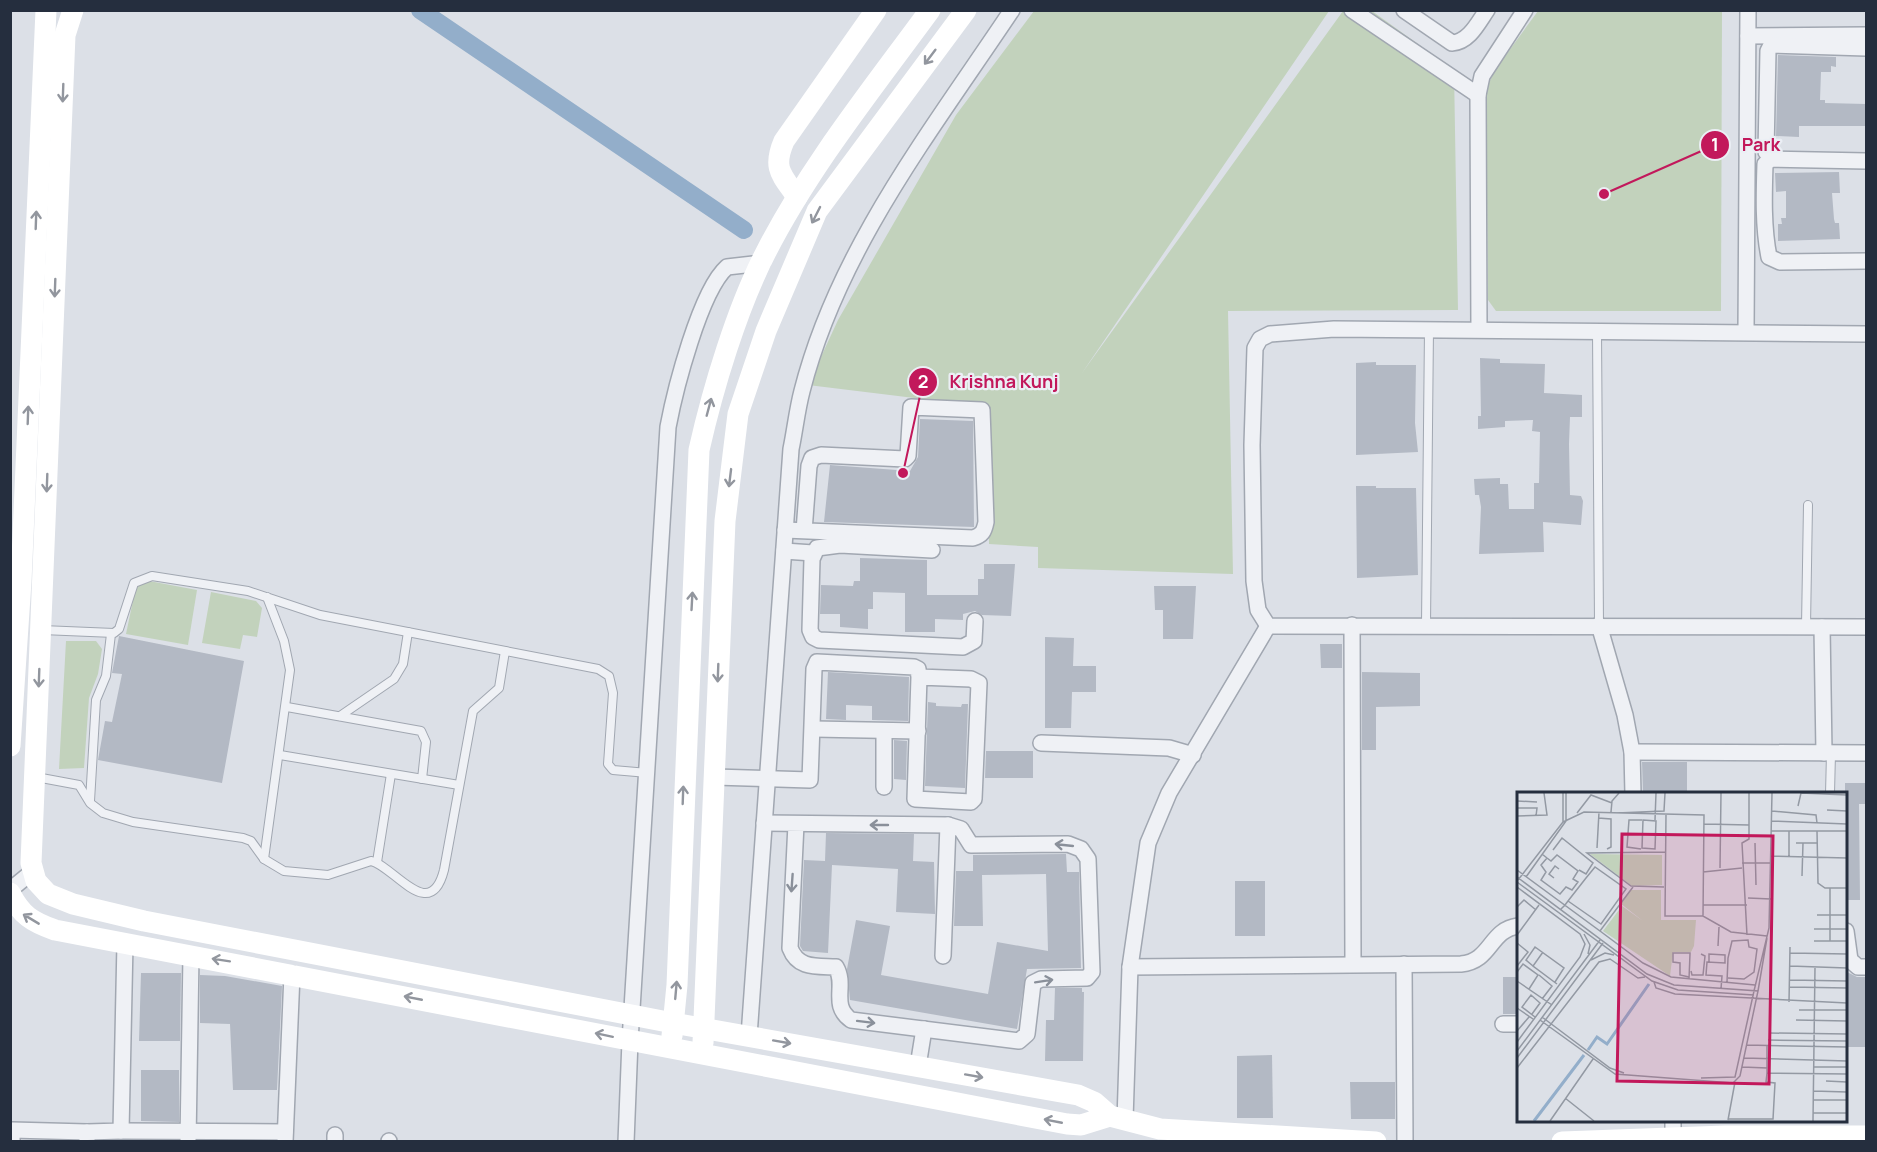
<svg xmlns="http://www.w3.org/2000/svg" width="1877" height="1152" font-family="Manrope,sans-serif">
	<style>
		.green { fill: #c2d2bc }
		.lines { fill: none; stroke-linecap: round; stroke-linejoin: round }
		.canal { stroke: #93aeca; stroke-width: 18 }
		.building { fill: #b3b9c4 }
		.lane-casing { stroke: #a1a7b1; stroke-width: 10 }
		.street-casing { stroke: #a1a7b1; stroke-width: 18 }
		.lane { stroke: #eff1f5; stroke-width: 8 }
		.street { stroke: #eff1f5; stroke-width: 15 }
		.secondary { stroke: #fff; stroke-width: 21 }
		.oneway { stroke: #92969e }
		.oneway2 { stroke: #8a909a }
		.inset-river { fill: none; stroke: #93aeca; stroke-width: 3 }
		.inset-road { fill: none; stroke: #9399a3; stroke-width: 1.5 }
		.view { fill: #c2185b; fill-opacity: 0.15; stroke: #c2185b; stroke-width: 3 }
		.inset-edge { fill: none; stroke: #252e3e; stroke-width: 3 }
		.leader { fill: none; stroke: #c2185b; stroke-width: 2 }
		.callout-dot { fill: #c2185b; stroke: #ebeff5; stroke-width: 2 }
		.mark-label { font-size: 18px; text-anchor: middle; font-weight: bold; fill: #fff }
		.callout-label { font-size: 18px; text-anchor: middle; font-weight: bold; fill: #c2185b; stroke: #ebeff5; stroke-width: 4.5; stroke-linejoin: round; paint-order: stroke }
	</style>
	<rect width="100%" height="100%" fill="#dce0e7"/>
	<!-- green -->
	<g class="green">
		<polygon points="1034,11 1329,11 1082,373 1343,11 1372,11 1454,70 1458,310 1228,311 1233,574 1038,568 1038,547 989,544 988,407 808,385 838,320 956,115"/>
		<polygon points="1538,11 1722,11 1721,311 1496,311 1488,300 1486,88 1497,67"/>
		<polygon points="149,581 197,590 188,645 126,634 136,586"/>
		<polygon points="211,592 256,601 262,608 257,637 243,635 240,649 202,643"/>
		<polygon points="66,641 96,641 102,649 98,674 89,698 84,768 59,769"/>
	</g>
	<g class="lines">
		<!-- canal -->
		<polyline class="canal" points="420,10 744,230"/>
	</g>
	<!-- building -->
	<g class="building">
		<polygon points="1778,55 1836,57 1836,67 1831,66 1831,72 1821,72 1820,100 1825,100 1825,103 1866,104 1866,126 1799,126 1799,137 1776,136"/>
		<polygon points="1839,172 1840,193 1832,193 1834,219 1835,223 1839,223 1840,239 1778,241 1778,224 1782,224 1781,218 1786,218 1786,191 1776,192 1775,173"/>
		<polygon points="1480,358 1500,359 1500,363 1545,364 1544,393 1582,395 1582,417 1570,417 1569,444 1570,495 1581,496 1583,501 1581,525 1543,522 1544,552 1479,554 1481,507 1479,495 1475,495 1474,479 1500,478 1500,484 1508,484 1509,509 1534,509 1534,483 1539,483 1540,432 1532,431 1533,420 1505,421 1505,427 1478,429 1478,416 1481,416"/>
		<polygon points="1376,362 1376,365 1416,365 1415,423 1418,452 1356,455 1356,363"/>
		<polygon points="920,419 973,421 974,527 824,522 830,465 910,471 918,457"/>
		<polygon points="1356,486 1376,486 1376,488 1416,488 1418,575 1357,578"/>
		<polygon points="860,558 927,560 927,595 978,595 978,579 984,579 984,564 1015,564 1011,616 982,615 975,611 963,614 963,620 935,619 935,632 905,632 905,593 873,592 873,609 868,609 868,629 840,627 840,614 820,614 821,585 853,586 854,581 860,581"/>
		<polygon points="1154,586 1196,586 1193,639 1163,639 1163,610 1155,610"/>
		<polygon points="119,636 244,661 222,783 98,760 105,721 112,722 122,674 112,673"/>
		<polygon points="1045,637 1074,638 1073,666 1096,666 1096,692 1072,692 1071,728 1045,728"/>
		<polygon points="1320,644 1342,644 1342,668 1321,668"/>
		<polygon points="828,672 909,677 908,721 872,720 872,706 846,705 846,720 826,719"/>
		<polygon points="1362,672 1420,673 1420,706 1376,707 1376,750 1362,750"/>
		<polygon points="928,702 936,703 936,706 961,707 962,704 968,704 965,788 925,786"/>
		<polygon points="894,740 907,741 906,780 894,779"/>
		<polygon points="986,751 1033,751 1033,778 985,778"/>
		<polygon points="1642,762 1687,762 1687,794 1643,794"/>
		<polygon points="1845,783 1866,783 1866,804 1859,804 1860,900 1845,900"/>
		<polygon points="826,833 914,834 913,861 934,862 935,914 896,912 898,869 832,865 828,953 803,951 800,946 804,860 825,861"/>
		<polygon points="1066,854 1067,872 1079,872 1081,968 1027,969 1017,1029 850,1000 847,969 856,920 890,926 881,975 988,994 997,942 1048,951 1046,874 982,875 983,926 954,926 956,871 973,871 973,855"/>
		<rect x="1235" y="881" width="30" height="55"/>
		<polygon points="1845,971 1857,977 1866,977 1866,1047 1845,1047"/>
		<polygon points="141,973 181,973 180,1041 139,1041"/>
		<polygon points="200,975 225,976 282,986 277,1090 233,1090 230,1024 200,1023"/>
		<rect x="1503" y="977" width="15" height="37"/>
		<polygon points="1055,988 1082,988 1082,992 1084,992 1083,1061 1045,1061 1046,1020 1054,1020"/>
		<polygon points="1272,1055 1273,1118 1237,1118 1237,1056"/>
		<polygon points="141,1070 179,1070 179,1122 141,1121"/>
		<polygon points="1350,1082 1395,1082 1395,1119 1351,1119"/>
	</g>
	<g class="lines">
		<defs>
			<g id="lane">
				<polyline points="1597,330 1599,625"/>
				<polyline points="1426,625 1429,329"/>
				<polyline points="1806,626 1808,505"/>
				<polyline points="42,630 114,633 119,629 134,583 152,576 248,591 320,615 598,669 609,676 613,693 608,764 613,770 648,773"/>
				<polyline points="287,707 421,731 426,742 422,779"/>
				<polyline points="340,716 394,679 403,664 408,632"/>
				<polyline points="280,755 459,785"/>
				<path d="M36 777 79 785 90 803 103 813 133 822 243 838 251 841 264 859 284 871 328 875 371 861C393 865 430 925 444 870L473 711 499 688 505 651"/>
				<polyline points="1830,794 1831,753"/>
				<polyline points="90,801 96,700 106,676 111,634"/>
				<polyline points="264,859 290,670 284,641 267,597"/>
				<polyline points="377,862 391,774"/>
			</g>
			<g id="street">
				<polyline points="1352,10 1478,95"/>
				<path d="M1404 10 1452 43C1469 42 1478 23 1487 10"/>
				<polyline points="1748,36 1866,35"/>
				<polyline points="1766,152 1768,51 1771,45 1866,48"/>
				<path d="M1866 161 1771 159 1765 164C1764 195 1763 227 1769 257L1780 262 1866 261"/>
				<polyline points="1479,329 1478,95 1482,76 1525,10"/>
				<polyline points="1746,332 1748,10"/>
				<polyline points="1866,334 1334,329 1270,334 1260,339 1255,348 1252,445 1254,581 1258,610 1268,626 1866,627"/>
				<path d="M785 530 973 538C982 535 984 532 986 522L982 410 911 407 908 456 905 459 821 455 812 458 809 466 804 531"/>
				<polyline points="932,550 840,545 817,548 812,559 810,630 813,637 819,640 963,647 974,641 975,621"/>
				<polyline points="784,551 813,553"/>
				<polyline points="1352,625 1353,964"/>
				<polyline points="1599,625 1625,715 1632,752 1633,794"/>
				<polyline points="1822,627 1824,753"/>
				<polyline points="814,729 918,731"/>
				<polyline points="1041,743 1169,748 1193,755"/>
				<polyline points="1632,752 1866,753"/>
				<polyline points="715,777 810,780 814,669 817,662 914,667 918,669 919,677 915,799 971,802 974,799 979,683 971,679 919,677"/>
				<polyline points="884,787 884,731"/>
				<path d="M764 823 948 825 961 829 971 845 1068 844 1081 849 1088 859 1092 972 1087 978 1041 979 1033 983 1027 1034 1019 1041 851 1020C830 1005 847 986 836 967 816 966 798 969 790 948L796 824"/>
				<polyline points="10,890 32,872"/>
				<polyline points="1846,931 1850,960 1858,967 1866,967"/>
				<polyline points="943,956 948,825"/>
				<polyline points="1404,964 1405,1142"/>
				<path d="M1130 967 1461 964C1492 961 1489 930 1518 926"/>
				<polyline points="1503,1024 1518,1024"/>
				<path d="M749 1036 791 449C795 430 797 410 802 391 838 249 932 130 1012 10"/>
				<polyline points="918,1066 924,1029"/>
				<polyline points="1125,1120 1130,967 1148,843 1169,793 1268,626"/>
				<polyline points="121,1131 285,1132"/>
				<polyline points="1673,1138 1673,1120"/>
				<polyline points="389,1141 389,1142"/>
				<polyline points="12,1142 12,1130 87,1132"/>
				<polyline points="87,1142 87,1132 121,1131 125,943"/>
				<polyline points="188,1142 191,955"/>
				<polyline points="285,1142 292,974"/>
				<polyline points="335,1142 335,1135"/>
				<path d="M626 1142 630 1041 668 427C675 390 700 291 727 267L762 263"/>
			</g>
		</defs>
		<!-- lane casing -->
		<use href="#lane" class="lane-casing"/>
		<!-- street casing -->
		<use href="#street" class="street-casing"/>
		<!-- lane -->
		<use href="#lane" class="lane"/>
		<!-- street -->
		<use href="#street" class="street"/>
		<!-- secondary -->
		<g class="secondary">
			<polyline points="73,10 65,35 31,863 36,881 48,894 73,904 144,921 673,1023 1078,1095 1094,1102 1110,1116 1160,1129 1376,1142"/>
			<path d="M797 197C782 175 772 169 784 141L876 10"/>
			<polyline points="10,746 21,581 46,10"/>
			<path d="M10 893C21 915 32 922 55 930L1067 1124 1081 1125 1110 1116"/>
			<path d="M672 1036 677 985 699 450C713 388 737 308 766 252 810 166 873 88 930 10"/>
			<polyline points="703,1043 725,521 738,414 766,331 817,211 966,10"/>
			<polyline points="1562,1142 1725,1136 1866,1136"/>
		</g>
	</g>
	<!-- one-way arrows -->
	<defs><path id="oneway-shaft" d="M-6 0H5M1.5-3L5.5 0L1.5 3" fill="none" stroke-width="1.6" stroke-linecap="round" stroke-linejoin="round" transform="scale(1.5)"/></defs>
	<g class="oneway">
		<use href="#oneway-shaft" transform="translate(930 57) rotate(127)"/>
		<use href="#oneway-shaft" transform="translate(63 93) rotate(92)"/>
		<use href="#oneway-shaft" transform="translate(816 215) rotate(117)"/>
		<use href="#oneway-shaft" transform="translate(36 220) rotate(-88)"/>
		<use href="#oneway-shaft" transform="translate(55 288) rotate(92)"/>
		<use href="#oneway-shaft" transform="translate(709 407) rotate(-75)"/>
		<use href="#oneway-shaft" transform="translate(28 415) rotate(-88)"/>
		<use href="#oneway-shaft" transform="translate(730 478) rotate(97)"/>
		<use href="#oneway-shaft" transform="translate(47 483) rotate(92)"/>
		<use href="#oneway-shaft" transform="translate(692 601) rotate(-87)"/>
		<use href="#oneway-shaft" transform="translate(718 673) rotate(92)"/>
		<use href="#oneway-shaft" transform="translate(39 678) rotate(92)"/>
		<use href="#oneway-shaft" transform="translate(683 795) rotate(-88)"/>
		<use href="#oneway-shaft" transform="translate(31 919) rotate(-149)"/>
		<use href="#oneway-shaft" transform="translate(221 960) rotate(-171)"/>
		<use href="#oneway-shaft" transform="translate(676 990) rotate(-85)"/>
		<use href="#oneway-shaft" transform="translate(413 998) rotate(-169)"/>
		<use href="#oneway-shaft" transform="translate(604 1035) rotate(-168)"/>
		<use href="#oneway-shaft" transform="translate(782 1042) rotate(10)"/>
		<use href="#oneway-shaft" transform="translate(974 1076) rotate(10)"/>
		<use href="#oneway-shaft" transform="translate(1053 1121) rotate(-169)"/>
	</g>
	<g class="oneway2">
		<use href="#oneway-shaft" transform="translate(879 825) rotate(-180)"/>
		<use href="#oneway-shaft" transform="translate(1064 845) rotate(-174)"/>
		<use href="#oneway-shaft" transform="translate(792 883) rotate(94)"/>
		<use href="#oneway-shaft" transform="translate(1044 981) rotate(-9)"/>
		<use href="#oneway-shaft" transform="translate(866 1022) rotate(7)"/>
	</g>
	<!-- overview -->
	<g transform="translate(1517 792)">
		<rect width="330" height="330" fill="#dce0e7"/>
		<path d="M73 62 145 63V93L115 94ZM113 98H144V128H179L177 154 174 160H156L153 184 86 139 105 114 126 129 103 111Z" fill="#c2d2bc"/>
		<path class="inset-river" d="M71 258 80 245 90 252 132 192M17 329 67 263"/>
		<path class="inset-road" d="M0 9 20 10M281 14 284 1 330 3M0 16H20L19 24M310 18 330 19M255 19 299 23 300 31M94 20 95 9 102 1M60 21 74 3 95 11M100 21 147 19 148 1M149 22 148 124H186L214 140 250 144M0 24 30 23 27 1M81 26 94 27V55L90 57M126 28 139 29 138 57 125 56ZM138 28 139 1M255 29 330 32M46 30 67 20 187 23 186 124M187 32 232 33M254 39H330M300 39 301 91 308 96H330M238 51 239 93M279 51H300M80 56 82 20M124 57 110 55 112 28H125M36 58 45 46 76 71 69 82 62 78M25 62 30 66 34 69 40 63 61 79 56 87 61 90 55 98 49 95 43 102 24 88 29 80 24 73 30 66M254 64 330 66M272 64V39M225 71H254M203 76 204 1M0 78 83 139 116 95M186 80 225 76M285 84 286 51M0 85 130 182 157 193 241 199 223 284 216 291 98 282 23 228M9 85 49 29V1M37 86 32 82 38 74 42 77M1 88 46 30V1M0 90 135 189 161 198 237 203M0 95 63 142 68 152 63 165 0 250M147 95 114 94 70 61 148 60M231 106 254 107M186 113H230M0 115 7 108 19 118M44 117 48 113 51 109 69 86 78 75 109 97 84 132 51 109M300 123H330M297 137H330M83 139 126 171 154 185 238 193M67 142 73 153 71 162M0 143 22 113M230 143 225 51 232 47V1M297 149H330M313 149V96M0 151 11 160 0 174M201 154 202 135M26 160 16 174 40 192M273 161 330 162M74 168 88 161 97 163M192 170V162L208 163V171L190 170 189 183 205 184 204 197M16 174 9 168 18 155 47 176 38 190M273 174 330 176M174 179 175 183H186L188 164 184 162M0 180 6 172 21 183 12 197M22 183 35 194 25 207M172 187 173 162V161H156V170L163 171V183L172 185M273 188 330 189M0 189 35 213M137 190 139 196 158 202 330 211M210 190 211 166 215 149 231 148 232 155 240 157 237 180 227 187 211 186M273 195 330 196M237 199 252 136 255 1M241 199 250 146M330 202V223M272 210 273 155M0 216 16 227M282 218H329M15 222 23 211 14 203 5 215 18 225M25 225 93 276 107 281M279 228 330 229M0 239 12 225M252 241 330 242M251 248 330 249M229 253 330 255M0 259 83 148M0 266 86 151M227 266 330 269M225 275 250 276V281L330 282M296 275H330M0 276 82 170 93 167 121 186 128 185M250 276V254M184 286 218 285 237 199M309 289 330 290M296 299 330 300M48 306 77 329M296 308H330M296 321H330M211 327H256L258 291 249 290 250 281M211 328 218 290M33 329 76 267M296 329 298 175"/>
		<path class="view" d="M105 42 256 44 252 292 100 289Z"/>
		<rect width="330" height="330" class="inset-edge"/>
	</g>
	<!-- callouts -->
	<path class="leader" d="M1604 194L1715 145M903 473L923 382"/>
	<g class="callout-dot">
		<circle cx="1604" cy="194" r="6"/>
		<circle cx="903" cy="473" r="6"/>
		<circle cx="1715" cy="145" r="15"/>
		<circle cx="923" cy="382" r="15"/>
	</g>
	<g class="mark-label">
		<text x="1715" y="151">1</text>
		<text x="923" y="388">2</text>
	</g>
	<g class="callout-label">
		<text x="1761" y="151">Park</text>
		<text x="1004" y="388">Krishna Kunj</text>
	</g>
	<!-- border -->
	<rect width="1877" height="1152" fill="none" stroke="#252e3e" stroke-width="24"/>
</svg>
